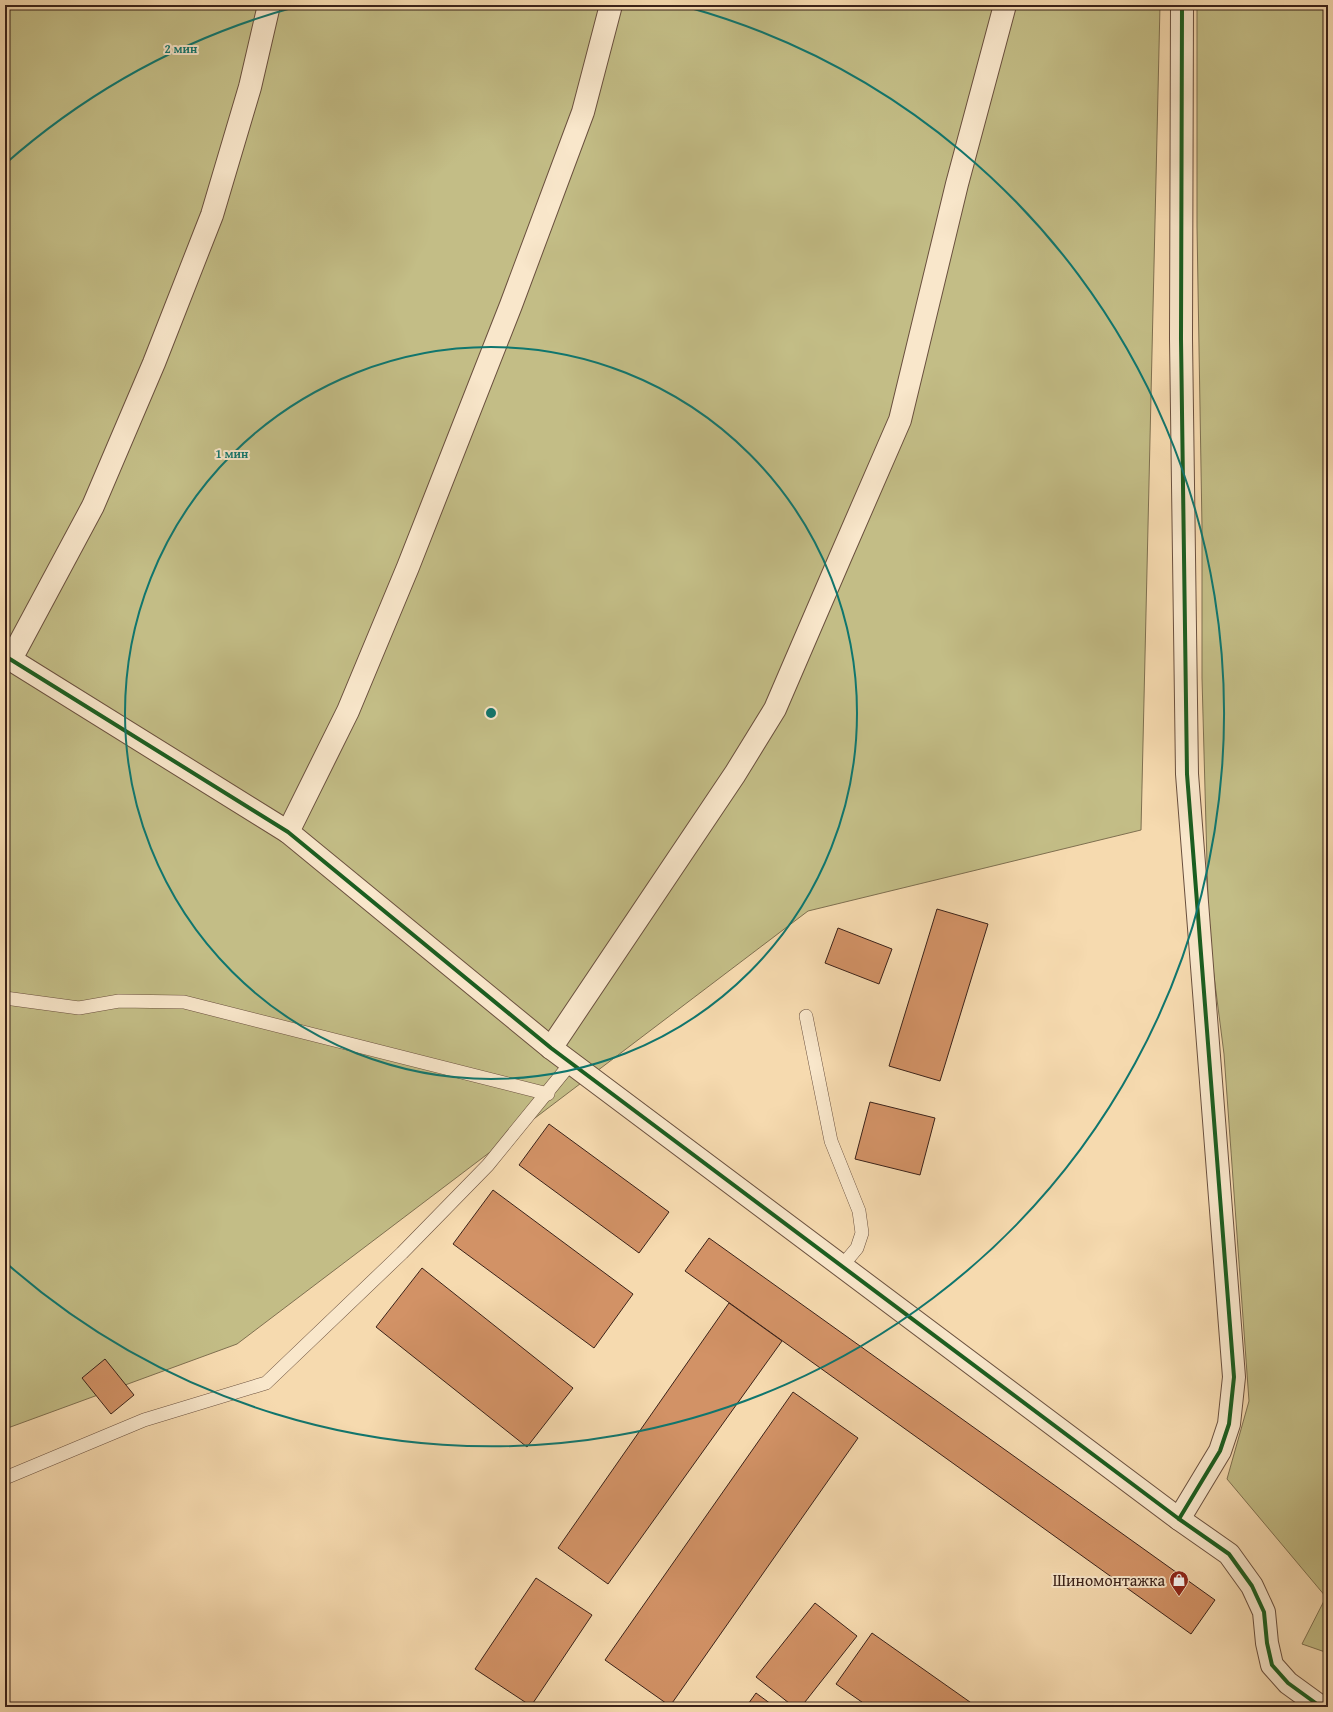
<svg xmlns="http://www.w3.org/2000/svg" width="1333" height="1712" font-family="'Gentium Book Plus',serif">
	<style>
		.green { fill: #c3bd86; stroke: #7f7050 }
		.building { fill: #d29266; stroke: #3b2219 }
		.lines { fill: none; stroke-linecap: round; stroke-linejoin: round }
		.lane-casing { stroke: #6a503e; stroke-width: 14 }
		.street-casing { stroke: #6a503e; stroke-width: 24 }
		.lane { stroke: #f9e7cb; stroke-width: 13 }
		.street { stroke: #f9e7cb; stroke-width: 22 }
		.cycleway-casing { stroke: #f9e7cb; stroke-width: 6 }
		.cycleway { stroke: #1b5e20; stroke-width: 4 }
		.ring { fill: none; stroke: #0f766e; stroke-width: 2 }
		.labels { text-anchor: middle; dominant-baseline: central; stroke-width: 4; stroke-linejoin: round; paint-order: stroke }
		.poi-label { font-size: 16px; fill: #3b2219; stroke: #f9e7cb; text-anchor: end }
		.centre { fill: #0f766e; stroke: #f9e7cb; stroke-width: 2 }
		.ring-label { font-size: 12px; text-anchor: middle; font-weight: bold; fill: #0f766e; stroke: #f9e7cb; stroke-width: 4; stroke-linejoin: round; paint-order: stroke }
	</style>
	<rect width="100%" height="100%" fill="#f6daaf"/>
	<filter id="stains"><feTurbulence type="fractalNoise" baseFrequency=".005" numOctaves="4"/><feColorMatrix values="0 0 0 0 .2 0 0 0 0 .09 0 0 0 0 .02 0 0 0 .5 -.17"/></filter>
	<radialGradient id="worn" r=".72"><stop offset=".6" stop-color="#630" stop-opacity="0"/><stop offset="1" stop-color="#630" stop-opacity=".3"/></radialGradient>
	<!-- green -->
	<g class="green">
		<polygon points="5,5 1160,5 1141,830 808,911 237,1344 5,1429"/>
		<polygon points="1197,5 1328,5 1328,1653 1302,1644 1326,1597 1227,1479 1249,1401 1224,1054 1209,937 1202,678 1202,527 1197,226"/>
	</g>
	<!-- building -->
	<g class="building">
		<polygon points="937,909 988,924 940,1081 889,1066"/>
		<polygon points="838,928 892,949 879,984 825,963"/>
		<polygon points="870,1102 935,1118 920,1175 855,1159"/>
		<polygon points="549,1124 669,1212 639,1253 519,1165"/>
		<polygon points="493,1190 633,1294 594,1348 453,1244"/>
		<polygon points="709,1238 1215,1600 1191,1634 685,1271"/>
		<polygon points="422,1268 573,1388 527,1447 376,1327"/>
		<polygon points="729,1303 782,1341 608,1584 558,1548"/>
		<polygon points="105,1359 134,1395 111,1414 82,1378"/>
		<polygon points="793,1392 858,1438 670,1706 605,1660"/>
		<polygon points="536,1578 592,1615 531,1706 475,1669"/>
		<polygon points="815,1603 857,1636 801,1707 794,1707 756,1677"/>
		<polygon points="872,1633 977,1707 869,1707 836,1684"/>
		<polygon points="756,1693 775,1707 746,1707"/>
	</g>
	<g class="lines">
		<defs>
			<g id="lane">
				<polyline points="5,998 79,1008 119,1001 184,1002 548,1094"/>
				<polyline points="806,1016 831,1141 859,1211 862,1233 857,1248 842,1266"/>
				<polyline points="5,1478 144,1420 266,1383 402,1253 488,1165 571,1063"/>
			</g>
			<g id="street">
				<polyline points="5,656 288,832 551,1048 1179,1519 1229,1554 1252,1586 1264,1612 1267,1643 1272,1665 1288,1683 1321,1707"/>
				<polyline points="11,659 93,506 154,363 212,215 250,87 269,5"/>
				<polyline points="288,832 348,711 408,567 511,305 583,112 611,5"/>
				<polyline points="551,1048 735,774 775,709 840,558 900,420 957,184 1005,5"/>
				<polyline points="1179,1519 1220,1451 1229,1424 1234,1377 1187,774 1181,339 1182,5"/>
			</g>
		</defs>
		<!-- lane casing -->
		<use href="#lane" class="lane-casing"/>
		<!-- street casing -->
		<use href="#street" class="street-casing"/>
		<!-- lane -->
		<use href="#lane" class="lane"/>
		<!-- street -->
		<use href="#street" class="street"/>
		<defs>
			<g id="cycleway">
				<polyline points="5,656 288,832 551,1048 1179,1519 1229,1554 1252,1586 1264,1612 1267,1643 1272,1665 1288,1683 1321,1707"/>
				<polyline points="1179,1519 1220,1451 1229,1424 1234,1377 1187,774 1181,339 1182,5"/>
			</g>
		</defs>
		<!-- cycleway casing -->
		<use href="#cycleway" class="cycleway-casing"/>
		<!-- cycleway -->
		<use href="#cycleway" class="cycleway"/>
	</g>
	<!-- distance rings -->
	<g class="ring">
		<circle cx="491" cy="713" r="366"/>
		<path d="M5 164A733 733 0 0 1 295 7M687 7A733 733 0 1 1 5 1262"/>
	</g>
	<!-- icons -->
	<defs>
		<symbol id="shop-pin" viewBox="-11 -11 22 30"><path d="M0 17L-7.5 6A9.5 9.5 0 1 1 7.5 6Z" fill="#8f2418" stroke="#f9e7cb"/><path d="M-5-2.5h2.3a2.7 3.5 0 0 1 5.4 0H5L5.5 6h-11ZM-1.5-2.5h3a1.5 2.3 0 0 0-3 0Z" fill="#fff"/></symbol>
	</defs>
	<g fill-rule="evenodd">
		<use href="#shop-pin" x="1168" y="1569" width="22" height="30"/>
	</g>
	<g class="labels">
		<!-- poi labels -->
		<g class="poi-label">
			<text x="1165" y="1580">Шиномонтажка</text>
		</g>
	</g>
	<circle cx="491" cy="713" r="6" class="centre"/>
	<g class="ring-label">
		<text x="181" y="53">2 мин</text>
		<text x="232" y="458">1 мин</text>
	</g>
	<!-- margin -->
	<rect width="1333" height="1712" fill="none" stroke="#f6daaf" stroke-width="20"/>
	<rect x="6" y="6" width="1321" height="1700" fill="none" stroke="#3b2219" stroke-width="2"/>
	<rect x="10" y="10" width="1313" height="1692" fill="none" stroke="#3b2219"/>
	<rect width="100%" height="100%" filter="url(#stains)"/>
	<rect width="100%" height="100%" fill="url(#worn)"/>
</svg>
